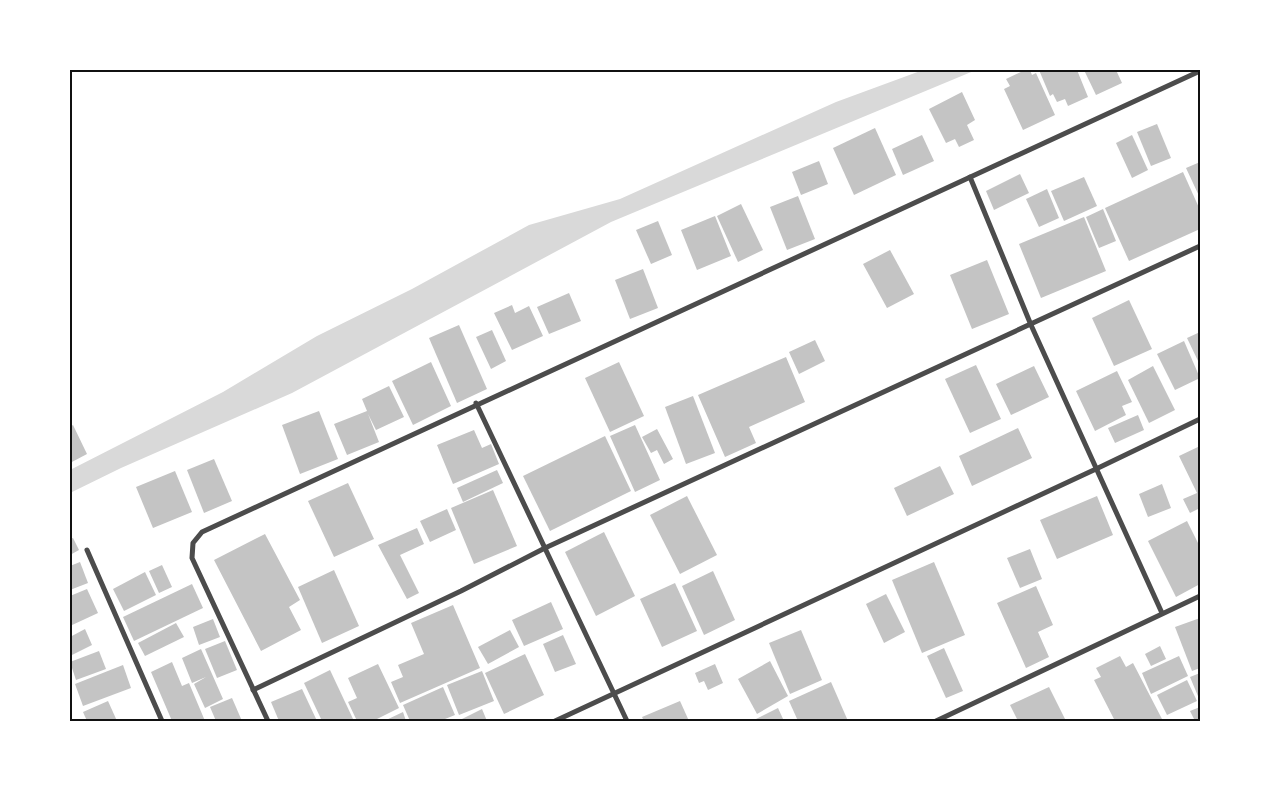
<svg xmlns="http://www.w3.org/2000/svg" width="1270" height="791" font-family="'Sofia Sans Condensed',sans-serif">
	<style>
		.water { fill: #d9d9d9 }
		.building { fill: #c4c4c4 }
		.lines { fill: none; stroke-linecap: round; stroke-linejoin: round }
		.minor { stroke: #4c4c4c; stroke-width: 5 }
		.neatline { fill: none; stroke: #111; stroke-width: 2 }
	</style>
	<rect width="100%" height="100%" fill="#fff"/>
	<!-- water -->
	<polygon class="water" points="923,70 976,70 611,222 292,393 121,468 70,493 70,470 223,392 317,336 412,289 529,225 620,199 836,102"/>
	<!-- building -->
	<g class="building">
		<polygon points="1025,70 1030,70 1032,75 1036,73 1055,115 1023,130 1004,89 1010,86 1006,79"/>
		<polygon points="1039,70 1077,70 1088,97 1068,106 1065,99 1057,102 1053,94 1050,96"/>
		<polygon points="1084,70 1116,70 1122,83 1096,95"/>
		<polygon points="962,92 975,120 967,125 974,140 959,147 955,139 946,143 929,109"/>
		<polygon points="1157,124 1171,158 1151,166 1137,132"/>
		<polygon points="875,128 896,175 854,195 833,148"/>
		<polygon points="922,135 934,161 903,175 892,149"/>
		<polygon points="1132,135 1148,170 1132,178 1116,143"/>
		<polygon points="819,161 828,184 801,195 792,172"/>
		<polygon points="1200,162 1200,198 1186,168"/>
		<polygon points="1183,172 1200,210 1200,229 1129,261 1105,208"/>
		<polygon points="1020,174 1029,193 994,210 986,191"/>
		<polygon points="1084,177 1097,206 1064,221 1051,191"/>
		<polygon points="1047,189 1059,218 1039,227 1026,199"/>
		<polygon points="798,196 815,239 787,250 770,207"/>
		<polygon points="741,204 763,250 738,262 717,216"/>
		<polygon points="1103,209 1116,241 1099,248 1086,217"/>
		<polygon points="715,216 731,256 697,270 681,230"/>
		<polygon points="1084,217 1106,271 1041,298 1019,244"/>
		<polygon points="658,221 672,255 651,264 636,230"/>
		<polygon points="890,250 914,294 887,308 863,264"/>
		<polygon points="987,260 1009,314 972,329 950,275"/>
		<polygon points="643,269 658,308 630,319 615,280"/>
		<polygon points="569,293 581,321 549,334 537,307"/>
		<polygon points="1129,300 1152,349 1114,366 1092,318"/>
		<polygon points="512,305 515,313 529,306 543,336 512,350 494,313"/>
		<polygon points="459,325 487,389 457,403 429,338"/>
		<polygon points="492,330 506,361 491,369 476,337"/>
		<polygon points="1200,332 1200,365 1187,338"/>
		<polygon points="815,340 825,361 799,374 789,352"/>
		<polygon points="1184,341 1200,378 1175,390 1157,354"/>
		<polygon points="786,357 805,402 749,427 756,443 725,457 698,395"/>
		<polygon points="431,362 451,406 413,425 392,381"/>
		<polygon points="619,362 644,416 610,432 585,378"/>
		<polygon points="976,365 1001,419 970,433 945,379"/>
		<polygon points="1034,366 1049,397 1011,415 996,384"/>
		<polygon points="1153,366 1175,410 1149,423 1128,380"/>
		<polygon points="1117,371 1132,402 1122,406 1126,415 1095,431 1076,391"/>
		<polygon points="389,386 404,417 376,430 368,414 379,442 347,455 334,424 367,411 362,399"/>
		<polygon points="693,396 715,453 686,464 665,407"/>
		<polygon points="319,411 338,459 300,474 282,425"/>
		<polygon points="1138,415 1144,430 1115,443 1108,428"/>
		<polygon points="73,425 87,454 70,463 70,427"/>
		<polygon points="635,425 660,480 635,492 610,436"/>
		<polygon points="1018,428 1032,458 972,486 959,456"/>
		<polygon points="657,429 673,459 664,464 657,450 651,453 642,437"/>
		<polygon points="474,430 482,448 491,444 499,464 453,484 437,445"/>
		<polygon points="605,436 631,491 550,531 523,476"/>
		<polygon points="1200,446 1200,508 1190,513 1183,499 1197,493 1179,456"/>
		<polygon points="214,459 232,501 204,513 187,470"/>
		<polygon points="940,466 954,494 907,516 894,488"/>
		<polygon points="497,470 503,483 463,502 457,488"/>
		<polygon points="175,471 192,512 153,528 136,487"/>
		<polygon points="348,483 374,539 334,557 308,501"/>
		<polygon points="1162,484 1171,508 1148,517 1139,494"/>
		<polygon points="493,490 517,546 474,564 451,508"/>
		<polygon points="687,496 717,555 680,574 650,515"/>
		<polygon points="1097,496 1113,535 1057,559 1040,520"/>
		<polygon points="447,509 456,530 430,542 420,521"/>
		<polygon points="1187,521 1200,547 1200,584 1176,597 1148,541"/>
		<polygon points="417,528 424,544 400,555 419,593 407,599 378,545"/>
		<polygon points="604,532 635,596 596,616 565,552"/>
		<polygon points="265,534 300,600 289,607 301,630 261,651 214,560"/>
		<polygon points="73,538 79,550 70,555 70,539"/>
		<polygon points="1030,549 1042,579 1020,588 1007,558"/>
		<polygon points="80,562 88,583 70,590 70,566"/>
		<polygon points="934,562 965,635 922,653 892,580"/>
		<polygon points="162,565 172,587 159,593 149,571"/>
		<polygon points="334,570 359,626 322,643 298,587"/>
		<polygon points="713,571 735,620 704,635 682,586"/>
		<polygon points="145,572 156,595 124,611 113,589"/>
		<polygon points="675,583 697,631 662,647 640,599"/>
		<polygon points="192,584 203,608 134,641 123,617"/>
		<polygon points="1036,586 1053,625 1038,632 1049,657 1026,668 997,603"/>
		<polygon points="87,589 98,613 70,626 70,596"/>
		<polygon points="886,594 905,632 884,643 866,604"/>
		<polygon points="551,602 563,629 524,646 512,620"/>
		<polygon points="453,605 480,668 400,703 391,682 403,677 398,665 424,654 411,623"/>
		<polygon points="1200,618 1200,668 1192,671 1175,627"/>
		<polygon points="213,619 220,637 199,645 193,627"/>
		<polygon points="176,623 184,637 145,656 138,643"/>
		<polygon points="85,629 92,645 70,656 70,637"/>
		<polygon points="510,630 519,647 488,664 478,647"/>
		<polygon points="801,630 822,680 790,694 769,643"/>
		<polygon points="563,635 576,664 555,672 543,644"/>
		<polygon points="225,641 237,670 217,678 205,649"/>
		<polygon points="1160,646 1166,659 1151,666 1145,654"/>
		<polygon points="944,648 963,691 946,698 927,656"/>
		<polygon points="201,649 223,699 205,708 194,684 206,677 192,683 182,658"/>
		<polygon points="99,651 106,669 76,680 70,662"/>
		<polygon points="525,654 544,695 504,714 485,673"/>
		<polygon points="1120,656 1126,667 1133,663 1162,719 1158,721 1115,721 1094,680 1101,677 1096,668"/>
		<polygon points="1179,656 1188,676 1151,694 1142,673"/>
		<polygon points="770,661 788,696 757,714 738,679"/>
		<polygon points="172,662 182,686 189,683 205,721 172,721 151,672"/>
		<polygon points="378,664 399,708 373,721 357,721 348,702 357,698 348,678"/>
		<polygon points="715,664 723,683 708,690 704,681 699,683 695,673"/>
		<polygon points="123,665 131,688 83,706 75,684"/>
		<polygon points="330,670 354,721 322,721 304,683"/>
		<polygon points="482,671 494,701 459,715 447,685"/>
		<polygon points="1200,673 1200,701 1190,677"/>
		<polygon points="1187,680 1197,701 1167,715 1157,695"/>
		<polygon points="831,682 848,721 798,721 789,701"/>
		<polygon points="443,687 455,715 440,721 410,721 403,705"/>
		<polygon points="1049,687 1066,721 1018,721 1010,705"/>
		<polygon points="302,689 317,721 279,721 271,702"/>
		<polygon points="232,698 242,721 216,721 210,707"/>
		<polygon points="108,701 117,721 87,721 83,712"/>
		<polygon points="680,701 689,721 644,721 642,717"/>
		<polygon points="1200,707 1200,721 1195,721 1190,711"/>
		<polygon points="778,708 784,721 752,721"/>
		<polygon points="482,709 487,721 458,721"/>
		<polygon points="403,712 406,721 384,721"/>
	</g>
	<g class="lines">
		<!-- minor -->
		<g class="minor">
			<polyline points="970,177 1031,325 1162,613"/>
			<polyline points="476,403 627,721"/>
			<polyline points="87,550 162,721"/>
			<polyline points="253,690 461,591 545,548 1200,246"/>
			<polyline points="268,721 192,558 193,543 202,532 1200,71"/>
			<polyline points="555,721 1096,469 1200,419"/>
			<polyline points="936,721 1200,596"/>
		</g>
	</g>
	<!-- border -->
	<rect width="1270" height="791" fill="none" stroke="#ffffff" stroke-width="142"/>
	<rect x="71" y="71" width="1128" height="649" class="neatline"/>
</svg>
